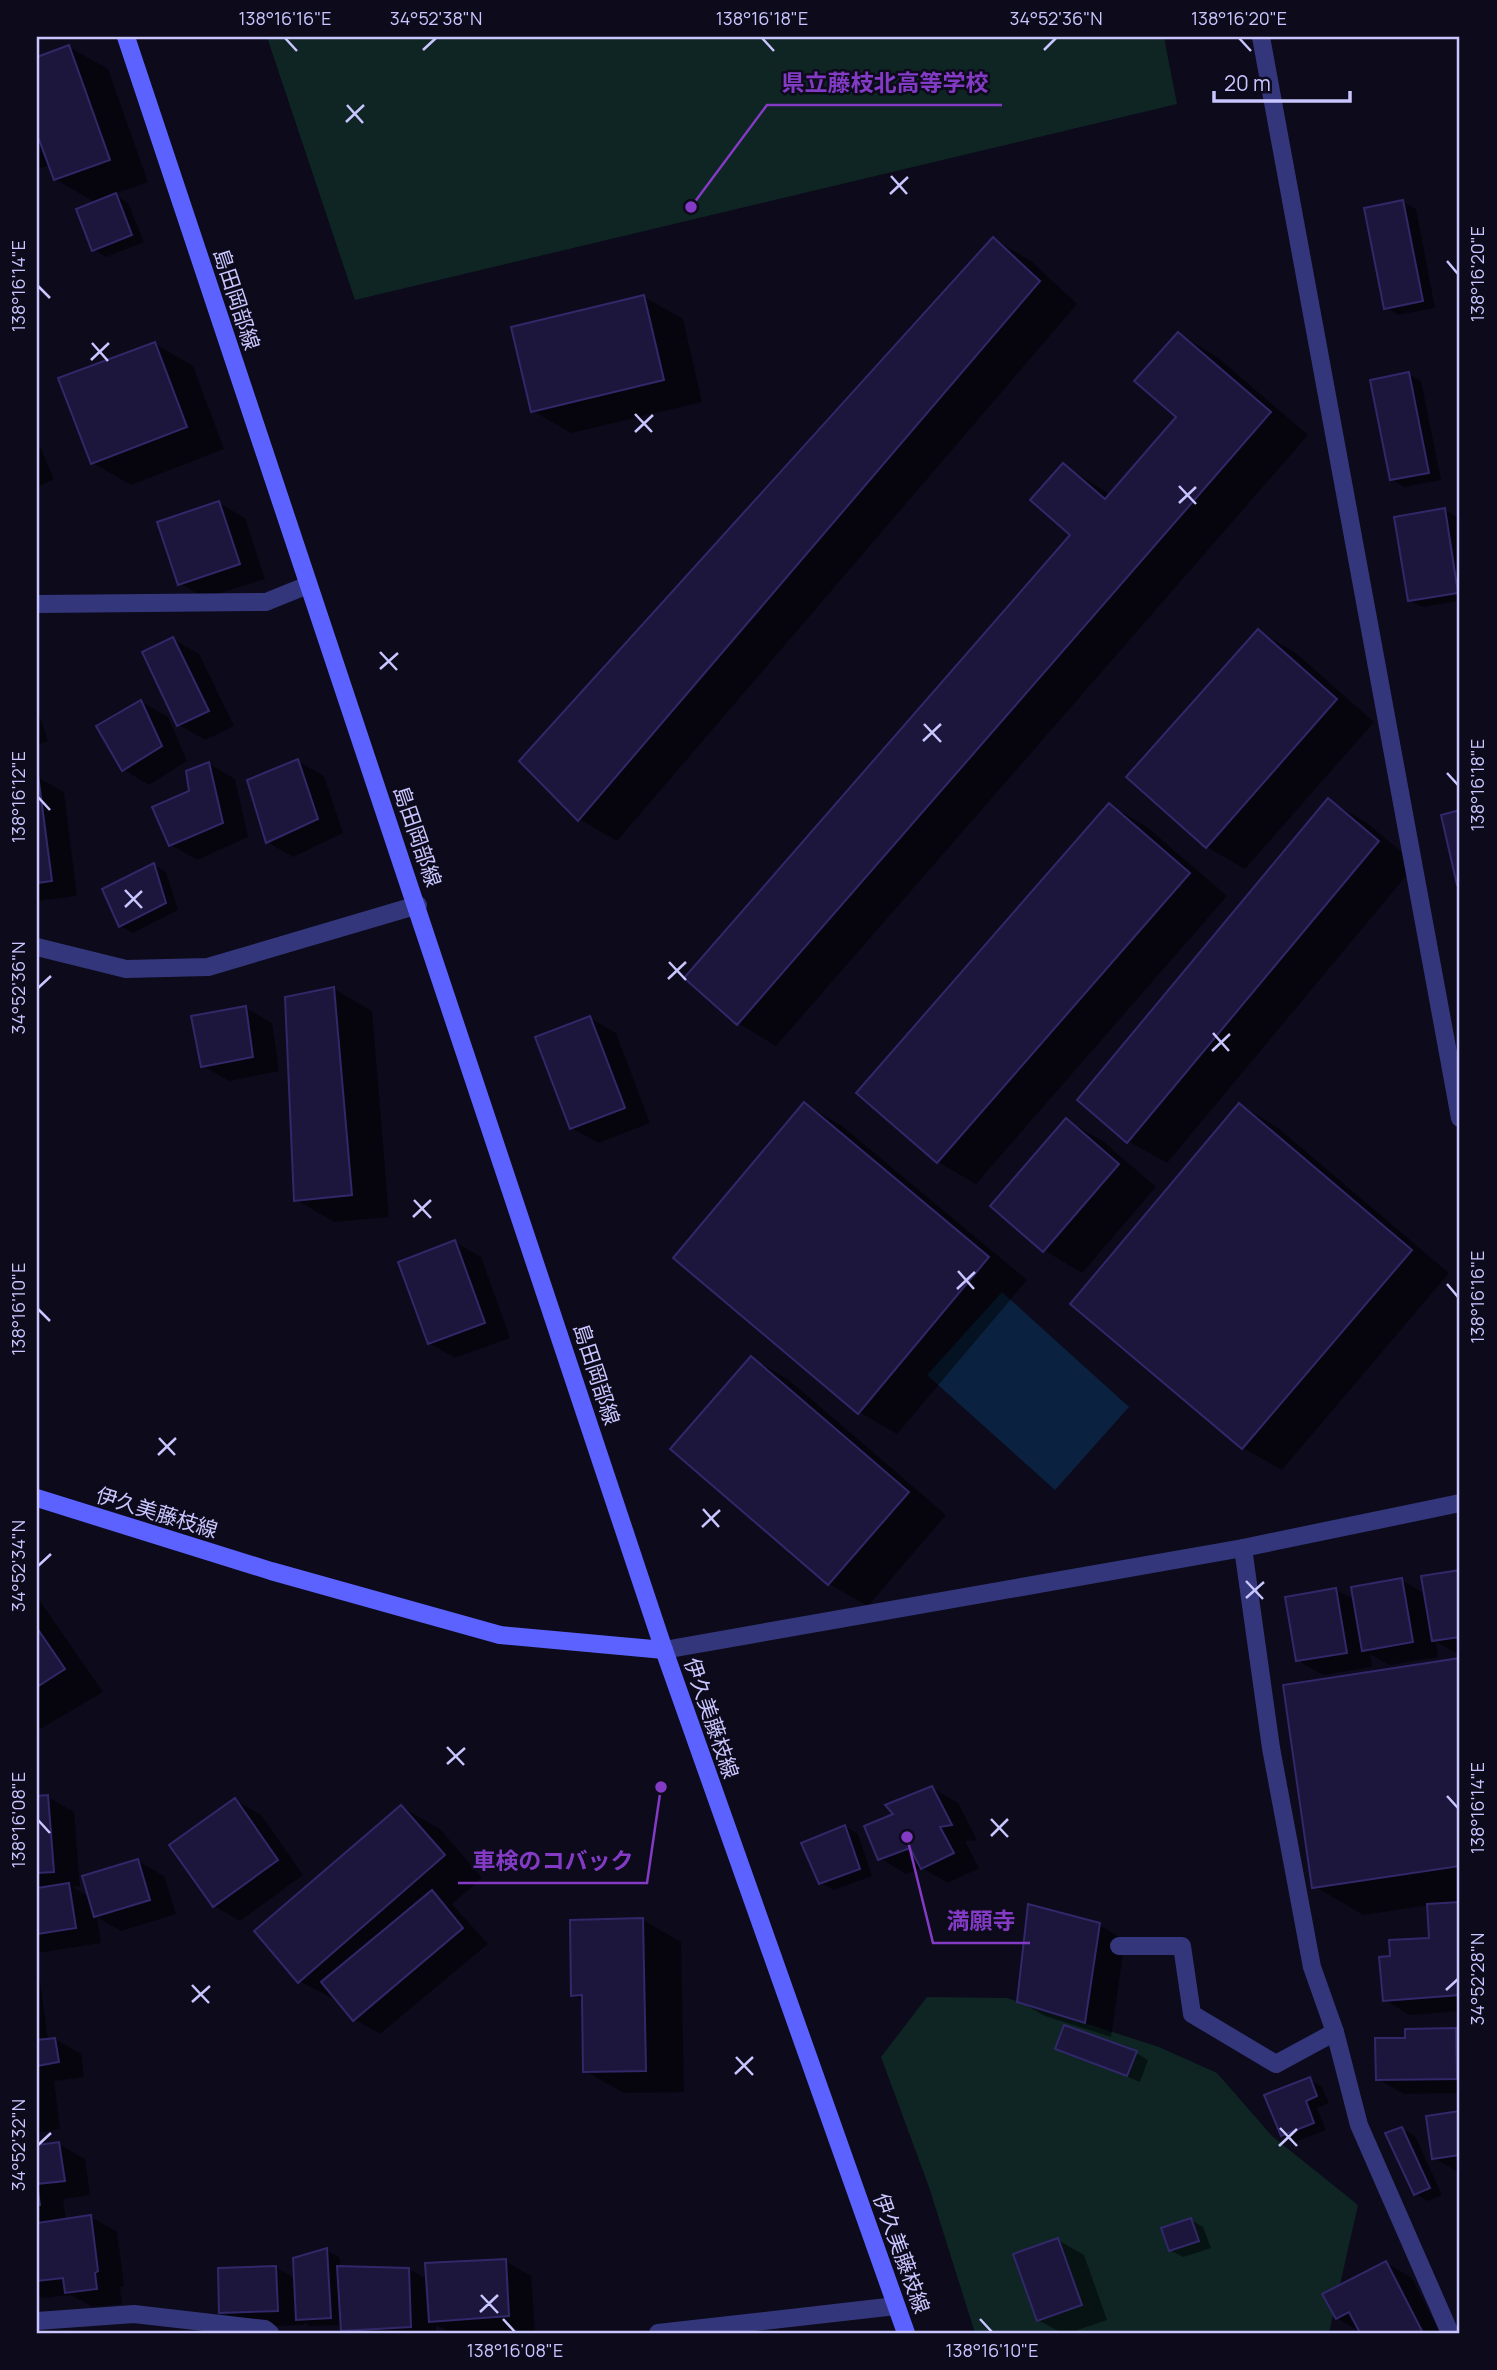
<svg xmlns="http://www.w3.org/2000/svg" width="1497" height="2370" font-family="Manrope,'Noto Sans JP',sans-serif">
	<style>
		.green { fill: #0e2523 }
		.water { fill: #0a223f }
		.shadow { fill: #0007 }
		.building { fill: #1c163c; stroke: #312869; stroke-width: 2 }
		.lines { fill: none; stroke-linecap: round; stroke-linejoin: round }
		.minor { stroke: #34367b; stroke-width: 18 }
		.secondary { stroke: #5c62ff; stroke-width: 18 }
		.ticks { fill: none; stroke: #c8c5ff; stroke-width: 2.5 }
		.labels { text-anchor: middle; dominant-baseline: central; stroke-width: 5; stroke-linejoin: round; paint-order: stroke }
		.street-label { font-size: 21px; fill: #c8c5ff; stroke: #0c0a1b }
		.leader { fill: none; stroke: #833bc5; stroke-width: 2.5 }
		.callout-dot { fill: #833bc5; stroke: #0c0a1b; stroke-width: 2.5 }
		.callout-label { font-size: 23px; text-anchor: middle; font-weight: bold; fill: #833bc5; stroke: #0c0a1b; stroke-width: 5; stroke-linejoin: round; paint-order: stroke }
		.neatline { fill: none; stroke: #c8c5ff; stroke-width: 2.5 }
		.ticks-label { font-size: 18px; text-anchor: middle; fill: #c8c5ff }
	</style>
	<rect width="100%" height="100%" fill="#0c0a1b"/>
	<!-- green -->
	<g class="green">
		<polygon points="267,37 1164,37 1177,104 355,300"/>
		<polygon points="927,1997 1007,1998 1159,2047 1217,2073 1272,2136 1358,2205 1329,2333 975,2333 929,2187 881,2057"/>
	</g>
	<!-- water -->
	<polygon class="water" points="1002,1292 1129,1407 1055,1490 927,1375"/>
	<!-- shadow -->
	<g class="shadow">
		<polygon points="69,47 108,69 148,182 114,194 128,203 144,242 106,257 94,249 96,203 55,179 50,165 41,168 37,165 37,59"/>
		<polygon points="1403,202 1416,209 1435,308 1398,315 1386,307"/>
		<polygon points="993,239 1031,261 1077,304 617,841 579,819"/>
		<polygon points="644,297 683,319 702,402 571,433 533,411"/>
		<polygon points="1178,334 1217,357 1308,435 776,1046 738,1023 1072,535 1063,465 1111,495 1178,417"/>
		<polygon points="154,343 193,366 224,449 131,485 93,463"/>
		<polygon points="1409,374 1421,381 1441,480 1404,487 1391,479"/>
		<polygon points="37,440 54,479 37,487"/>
		<polygon points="219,503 245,518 265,579 205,598 179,583"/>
		<polygon points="1445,510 1457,517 1460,601 1422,607 1409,600"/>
		<polygon points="1258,631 1296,653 1374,722 1245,869 1207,847"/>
		<polygon points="173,639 199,654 234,726 205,740 178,724"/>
		<polygon points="142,702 168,717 187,761 149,785 123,769"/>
		<polygon points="37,709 48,741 37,745"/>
		<polygon points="298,761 324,776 343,833 293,857 267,842"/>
		<polygon points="209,764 235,779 248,837 197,860 171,845 191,792"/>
		<polygon points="37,777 64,792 77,896 37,901"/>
		<polygon points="1329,801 1367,823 1416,864 1167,1163 1128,1141 1079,1100"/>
		<polygon points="1109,805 1147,827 1227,896 976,1184 938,1162"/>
		<polygon points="154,865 166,872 178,910 133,933 120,926"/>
		<polygon points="334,989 372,1011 389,1217 334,1222 295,1199"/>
		<polygon points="246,1008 272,1023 279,1071 229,1081 203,1066"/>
		<polygon points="590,1018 616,1033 650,1123 598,1143 572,1128"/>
		<polygon points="804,1104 842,1126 1027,1280 897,1434 859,1412"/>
		<polygon points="1240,1105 1278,1128 1449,1273 1282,1470 1243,1448 1072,1304"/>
		<polygon points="1066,1120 1104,1142 1156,1187 1082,1273 1044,1250"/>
		<polygon points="455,1242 481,1257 510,1338 455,1358 429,1343"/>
		<polygon points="751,1358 789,1380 946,1515 868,1606 829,1584 672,1448"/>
		<polygon points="1460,1571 1460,1655 1436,1642 1438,1657 1389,1665 1370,1654 1372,1667 1323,1675 1297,1660 1336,1590 1355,1600 1401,1580 1426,1594 1423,1578"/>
		<polygon points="37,1597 103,1692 37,1731"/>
		<polygon points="1460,1660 1460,1901 1456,1901 1460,1903 1460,2011 1410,2015 1384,2000 1392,1958 1431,1939 1429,1905 1363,1915 1314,1886 1285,1686"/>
		<polygon points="932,1788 958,1803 977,1840 965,1841 979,1868 948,1883 922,1868 906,1874 880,1858 896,1815"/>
		<polygon points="48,1797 74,1812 80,1886 72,1887 90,1897 138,1861 164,1876 176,1914 121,1931 97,1917 101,1943 37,1953 37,1798"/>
		<polygon points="235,1800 261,1815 303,1875 240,1921 214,1906"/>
		<polygon points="401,1807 440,1829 482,1878 452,1904 488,1944 380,2034 354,2019 340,2002 299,1981"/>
		<polygon points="845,1827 858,1834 872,1876 834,1890 821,1883"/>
		<polygon points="643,1920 681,1942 684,2092 624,2093 585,2071 584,2001 573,1995"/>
		<polygon points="1099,1925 1125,1940 1111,2037 1045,2016 1018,2001"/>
		<polygon points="37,1979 40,1981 48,2040 55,2039 81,2054 84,2077 54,2081 60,2129 37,2133"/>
		<polygon points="1456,2030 1460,2032 1460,2093 1404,2094 1377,2079 1406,2039 1406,2031"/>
		<polygon points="1057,2048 1136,2053 1148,2060 1140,2082"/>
		<polygon points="1309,2079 1322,2087 1329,2103 1317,2108 1326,2130 1295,2142 1282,2135"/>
		<polygon points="1460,2113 1460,2173 1434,2158 1428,2118"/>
		<polygon points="1402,2129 1415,2136 1442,2195 1428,2201 1415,2193"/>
		<polygon points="59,2144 85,2159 90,2195 63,2199 66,2221 91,2217 117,2232 124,2286 120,2287 122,2304 93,2307 71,2295 42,2298 37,2296 37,2147"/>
		<polygon points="1191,2220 1203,2227 1211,2248 1183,2257 1170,2250"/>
		<polygon points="1058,2240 1084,2255 1107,2320 1069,2333 1062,2333 1038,2320"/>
		<polygon points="327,2250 340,2258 340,2268 409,2269 428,2280 505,2261 531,2276 535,2331 451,2333 436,2325 436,2333 348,2333 342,2330 342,2325 310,2326 304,2322 304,2325 247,2327 221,2312 276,2267 296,2279"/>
		<polygon points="1386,2263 1412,2278 1440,2333 1362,2333 1337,2318"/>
	</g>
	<!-- building -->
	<g class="building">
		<polygon points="69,45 110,160 54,180 37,134 37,57"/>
		<polygon points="116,193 132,235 92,251 76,209"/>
		<polygon points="1403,200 1423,301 1384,309 1364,208"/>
		<polygon points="993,237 1040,281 578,821 519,761"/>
		<polygon points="644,295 664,380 531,412 511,327"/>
		<polygon points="1178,332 1271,412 737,1025 684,978 1070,535 1030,500 1063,463 1105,499 1176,417 1134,381"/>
		<polygon points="155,342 187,427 91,464 58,378"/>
		<polygon points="1409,372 1429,473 1390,480 1370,380"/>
		<polygon points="219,501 240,564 178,585 157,522"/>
		<polygon points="1445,508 1458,593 1408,601 1394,517"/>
		<polygon points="1258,629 1337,699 1206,848 1126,777"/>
		<polygon points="173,637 209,711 177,726 142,652"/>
		<polygon points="141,700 162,746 122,771 96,726"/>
		<polygon points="298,759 318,819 266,843 247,780"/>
		<polygon points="209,762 223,823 169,846 152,807 189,791 186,771"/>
		<polygon points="38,775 52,881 37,883 37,775"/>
		<polygon points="1328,798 1379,841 1127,1143 1077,1100"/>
		<polygon points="1109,803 1190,873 937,1163 856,1093"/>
		<polygon points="1460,810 1460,885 1457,885 1441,815"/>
		<polygon points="154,863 166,903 119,927 102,889"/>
		<polygon points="334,987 352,1195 294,1201 285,997"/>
		<polygon points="246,1006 253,1057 201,1067 191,1016"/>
		<polygon points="590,1016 625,1108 570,1129 535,1037"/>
		<polygon points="804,1102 989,1257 858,1414 673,1258"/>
		<polygon points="1239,1103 1412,1250 1242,1449 1070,1304"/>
		<polygon points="1066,1118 1119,1164 1043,1252 990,1206"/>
		<polygon points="455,1240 485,1323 428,1344 398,1262"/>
		<polygon points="751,1356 909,1492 828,1585 670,1449"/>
		<polygon points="1460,1570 1460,1637 1432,1641 1421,1576"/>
		<polygon points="1402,1578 1413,1642 1362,1651 1351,1587"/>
		<polygon points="1336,1588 1347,1653 1296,1661 1285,1597"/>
		<polygon points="37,1628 65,1669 37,1687"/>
		<polygon points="1460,1658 1460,1866 1312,1888 1283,1685"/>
		<polygon points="932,1786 952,1825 940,1827 954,1853 921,1869 910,1848 878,1860 864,1826 893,1814 885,1805"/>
		<polygon points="48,1795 54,1872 37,1873 37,1796"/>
		<polygon points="235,1798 278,1860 213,1907 169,1845"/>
		<polygon points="401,1805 445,1855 298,1983 254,1931"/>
		<polygon points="845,1825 860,1869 819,1884 801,1843"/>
		<polygon points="138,1859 150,1900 94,1917 82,1876"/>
		<polygon points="69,1883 76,1928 37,1934 37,1888"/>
		<polygon points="432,1890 463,1928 353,2021 321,1982"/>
		<polygon points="1460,1902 1460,1995 1383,2001 1379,1957 1390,1956 1389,1940 1429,1938 1427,1904"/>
		<polygon points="1028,1904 1100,1923 1085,2023 1017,2002"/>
		<polygon points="643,1918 646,2071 583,2072 582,1995 571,1996 570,1920"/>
		<polygon points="1064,2025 1137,2051 1127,2076 1055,2049"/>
		<polygon points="1456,2028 1457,2079 1376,2080 1375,2038 1405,2038 1405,2029"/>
		<polygon points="55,2038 59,2062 37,2066 37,2040"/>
		<polygon points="1310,2077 1317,2096 1306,2101 1314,2123 1281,2136 1264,2095"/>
		<polygon points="1460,2111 1460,2155 1432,2159 1426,2116"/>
		<polygon points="1402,2127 1430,2188 1414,2195 1385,2133"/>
		<polygon points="59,2142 65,2181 37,2184 40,2205 37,2205 37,2145"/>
		<polygon points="91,2215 98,2271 95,2273 97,2289 65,2293 63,2278 37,2281 37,2223"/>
		<polygon points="1191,2218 1199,2241 1169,2251 1161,2228"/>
		<polygon points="1058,2238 1082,2305 1037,2321 1013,2254"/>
		<polygon points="327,2248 331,2318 296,2320 293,2258"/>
		<polygon points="506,2259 509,2316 429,2322 425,2263"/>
		<polygon points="1386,2261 1423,2333 1360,2333 1349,2312 1336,2319 1322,2294"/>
		<polygon points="276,2266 278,2311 219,2313 218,2268"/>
		<polygon points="337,2266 409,2268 411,2327 341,2331"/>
	</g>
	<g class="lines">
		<!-- minor -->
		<g class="minor">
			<polyline points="1261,37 1460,1118"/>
			<polyline points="37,604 266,602 308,585"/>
			<polyline points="37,947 126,969 208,967 418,905"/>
			<polyline points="1243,1548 1271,1748 1312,1967 1335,2032 1359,2125 1450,2333"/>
			<polyline points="664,1650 1243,1548 1460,1503"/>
			<polyline points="1119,1946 1182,1946 1192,2014 1276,2064 1335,2032"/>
			<polyline points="37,2321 134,2314 265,2329 270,2333"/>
			<polyline points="658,2333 896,2306"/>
		</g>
		<!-- secondary -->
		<g class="secondary">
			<polyline points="126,37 664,1650 906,2333"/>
			<polyline points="37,1498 271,1571 500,1635 664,1650"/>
		</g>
	</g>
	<!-- ticks -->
	<path class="ticks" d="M285 38 297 51M762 38 774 51M1239 38 1251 51M423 50 436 38M1044 50 1056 38M347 105 363 123M346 122 364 105M891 176 907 194M890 194 908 177M1447 261 1458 274M38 286 50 298M92 343 108 361M91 360 109 343M635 414 652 432M635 432 653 415M1179 486 1196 504M1179 503 1196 487M380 652 397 670M380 669 398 653M924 724 941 742M923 741 941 724M1447 773 1458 785M38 797 50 810M125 890 142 908M125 907 142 891M669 962 686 980M668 979 686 962M38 988 51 976M1213 1033 1229 1051M1212 1051 1230 1034M414 1200 431 1218M413 1217 431 1200M958 1271 974 1289M1447 1284 1458 1297M957 1289 975 1272M38 1309 50 1321M159 1438 175 1455M158 1455 176 1438M703 1509 719 1527M702 1527 720 1510M38 1566 51 1554M1246 1581 1263 1599M1246 1598 1264 1582M447 1747 464 1765M447 1764 465 1748M1447 1796 1458 1808M991 1819 1008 1837M38 1820 50 1833M991 1836 1008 1819M192 1985 209 2003M1446 1990 1458 1979M192 2002 210 1986M736 2057 753 2075M735 2074 753 2057M1280 2128 1297 2146M38 2145 51 2133M1279 2146 1297 2129M481 2295 498 2313M480 2312 498 2295M503 2319 515 2332M980 2319 992 2332"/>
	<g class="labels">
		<!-- street labels -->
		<g class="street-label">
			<text transform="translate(237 299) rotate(72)">島田岡部線</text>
			<text transform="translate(418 836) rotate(71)">島田岡部線</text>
			<text transform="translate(597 1374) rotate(72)">島田岡部線</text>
			<text transform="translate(157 1512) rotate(17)">伊久美藤枝線</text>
			<text transform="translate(712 1718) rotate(71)">伊久美藤枝線</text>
			<text transform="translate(902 2253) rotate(70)">伊久美藤枝線</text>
		</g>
	</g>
	<!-- callouts -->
	<path class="leader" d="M691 207L767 105H1002M661 1787L647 1883H458M907 1837L933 1943H1030"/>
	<g class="callout-dot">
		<circle cx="691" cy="207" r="7"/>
		<circle cx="661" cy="1787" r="7"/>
		<circle cx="907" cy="1837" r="7"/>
	</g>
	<g class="callout-label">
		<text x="885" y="91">県立藤枝北高等学校</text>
		<text x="553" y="1869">車検のコバック</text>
		<text x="981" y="1929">満願寺</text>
	</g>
	<!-- border -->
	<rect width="1497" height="2370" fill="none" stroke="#0c0a1b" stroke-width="77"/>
	<!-- scale -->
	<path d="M1214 91v10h136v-10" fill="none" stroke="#c8c5ff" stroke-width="3.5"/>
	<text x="1224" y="91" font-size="21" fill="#c8c5ff" stroke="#0c0a1b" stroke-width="5" paint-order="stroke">20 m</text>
	<rect x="38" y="38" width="1420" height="2294" class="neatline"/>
	<g class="ticks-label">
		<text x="285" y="25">138°16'16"E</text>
		<text x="436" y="25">34°52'38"N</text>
		<text x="762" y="25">138°16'18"E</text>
		<text x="1056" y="25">34°52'36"N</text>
		<text x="1239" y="25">138°16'20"E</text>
		<text transform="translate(1478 274) rotate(-90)" y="6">138°16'20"E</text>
		<text transform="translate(19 286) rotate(-90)" y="6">138°16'14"E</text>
		<text transform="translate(1478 785) rotate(-90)" y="6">138°16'18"E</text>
		<text transform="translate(19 797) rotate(-90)" y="6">138°16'12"E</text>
		<text transform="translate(19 988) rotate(-90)" y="6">34°52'36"N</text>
		<text transform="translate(1478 1297) rotate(-90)" y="6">138°16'16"E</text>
		<text transform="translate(19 1309) rotate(-90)" y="6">138°16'10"E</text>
		<text transform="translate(19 1566) rotate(-90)" y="6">34°52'34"N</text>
		<text transform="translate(1478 1808) rotate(-90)" y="6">138°16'14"E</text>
		<text transform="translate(19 1820) rotate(-90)" y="6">138°16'08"E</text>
		<text transform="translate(1478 1979) rotate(-90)" y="6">34°52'28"N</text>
		<text transform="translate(19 2145) rotate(-90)" y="6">34°52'32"N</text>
		<text x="515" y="2357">138°16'08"E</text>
		<text x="992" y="2357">138°16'10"E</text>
	</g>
</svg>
